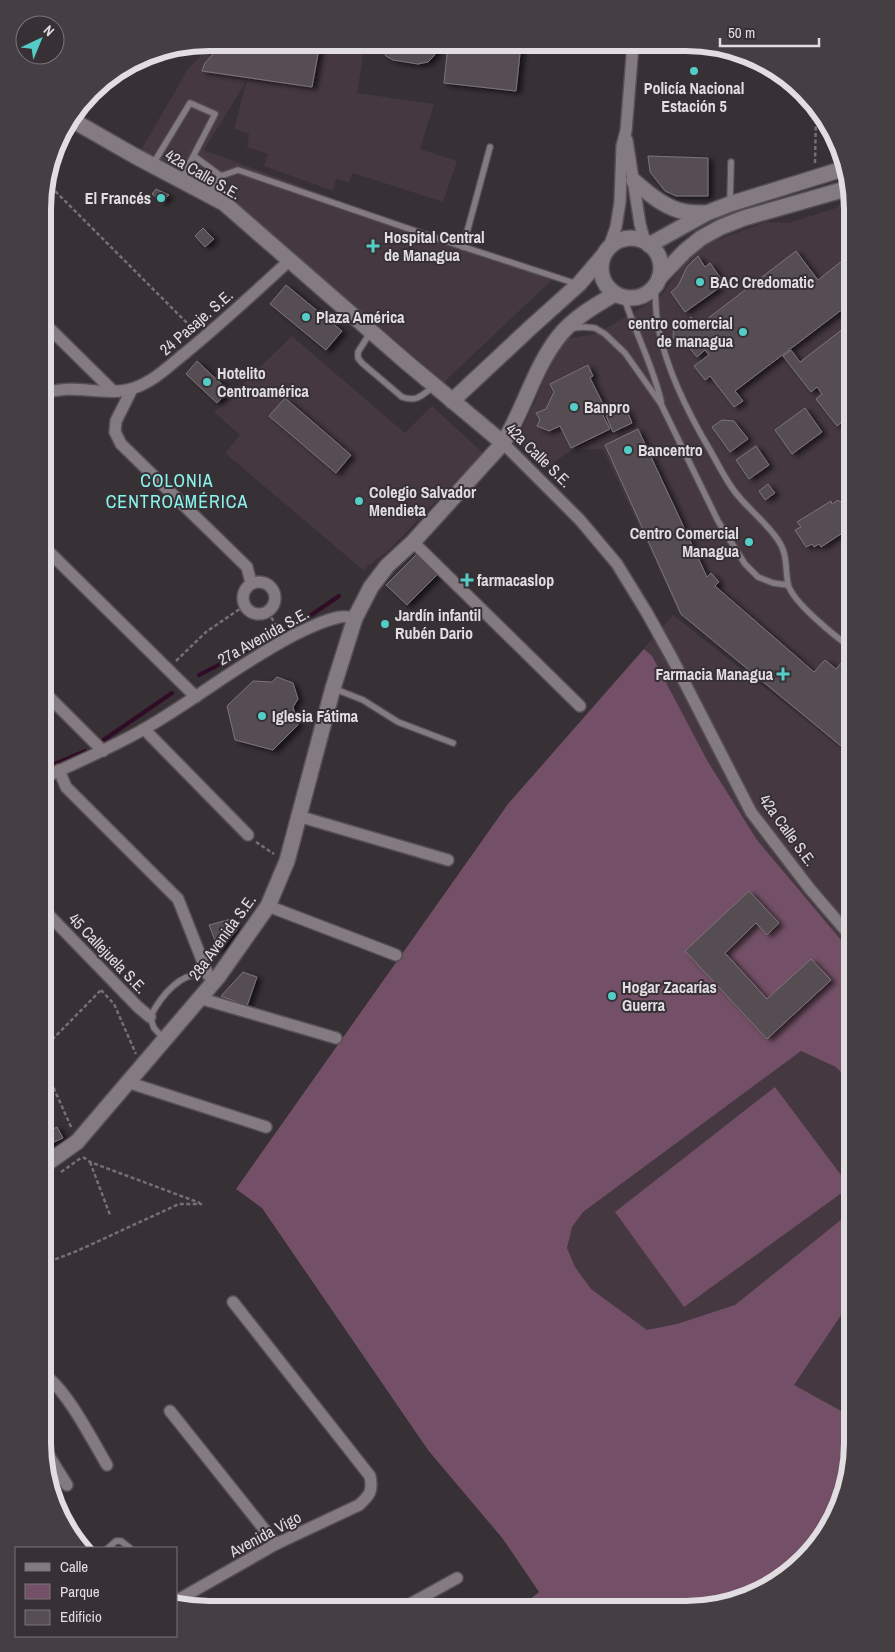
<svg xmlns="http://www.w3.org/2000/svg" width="895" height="1652" font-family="'Archivo Narrow',sans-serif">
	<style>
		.built { fill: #453840 }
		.green { fill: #735067 }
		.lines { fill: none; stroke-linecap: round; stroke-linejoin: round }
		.stream { stroke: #300b26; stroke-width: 4 }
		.building { fill: #564e53; stroke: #7c7479; filter: url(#shadow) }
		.lane-casing { stroke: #564f53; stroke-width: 8 }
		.street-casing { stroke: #564f53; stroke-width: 14 }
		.secondary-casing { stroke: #564f53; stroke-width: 18 }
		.path { stroke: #766f74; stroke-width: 2.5; stroke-dasharray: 4 2.5; stroke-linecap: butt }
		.lane { stroke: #847b80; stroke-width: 5.5 }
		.street { stroke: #847b80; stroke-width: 11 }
		.secondary { stroke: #847b80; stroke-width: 15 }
		.poi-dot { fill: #54cdc7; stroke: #373035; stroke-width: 2 }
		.labels { text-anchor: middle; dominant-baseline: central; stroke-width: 4; stroke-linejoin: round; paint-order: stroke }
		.poi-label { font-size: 16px; font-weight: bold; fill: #e2dde0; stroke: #373035; text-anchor: start }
		.street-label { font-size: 16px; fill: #e2dde0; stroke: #373035 }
		.neighbourhood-label { font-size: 18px; letter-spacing: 1px; fill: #8af5ee; stroke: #373035 }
		.rim { fill: none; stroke: #e2dde0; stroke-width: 6 }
	</style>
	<defs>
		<filter id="shadow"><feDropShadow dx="4.5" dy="2.5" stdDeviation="2.5" flood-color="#0009"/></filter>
	</defs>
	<rect width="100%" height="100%" fill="#373035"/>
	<!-- built -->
	<g class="built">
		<polygon points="213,43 365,43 357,93 434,104 420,149 457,161 443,202 353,173 349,182 336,179 333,191 264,166 268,154 247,147 249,134 234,129 247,80 204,150 552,280 444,382 226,195 141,150 188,69"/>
		<polygon points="850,195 852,210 852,1453 844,1496 818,1544 787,1575 739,1601 685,1609 518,1609 539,1592 503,1539 428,1450 262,1208 236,1189 508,804 673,615 835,743 680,615 603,449 571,450 545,469 517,441 562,340 598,333 661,296 694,249 766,222 788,223 836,208"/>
		<polygon points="292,336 405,433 432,406 483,453 390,549 363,570 225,453 240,435 214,412"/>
	</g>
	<!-- green -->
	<g class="green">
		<polygon points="644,649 652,656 708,762 757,840 852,953 852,1083 836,1067 801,1051 583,1212 572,1227 567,1248 575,1267 591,1289 647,1330 677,1324 735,1305 852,1211 852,1299 794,1385 852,1417 852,1453 844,1496 818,1544 787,1575 739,1601 685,1609 518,1609 539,1592 503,1539 428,1450 262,1208 236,1189 508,804"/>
		<polygon points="775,1087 850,1187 684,1307 615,1212"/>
	</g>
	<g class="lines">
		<!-- stream -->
		<g class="stream">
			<polyline points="199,675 295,626 339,596"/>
			<polyline points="102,741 172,693"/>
			<polyline points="43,769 85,751"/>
		</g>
	</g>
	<!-- building -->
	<g class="building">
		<polygon points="223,43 320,43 312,87 202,71 205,63"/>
		<polygon points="381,44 432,44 437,49 434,56 428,62 418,64 393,60 386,56 383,51"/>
		<polygon points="448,44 521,44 516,91 444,83"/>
		<polygon points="648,156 708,158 708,196 676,196 665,191 650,172"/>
		<polygon points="156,189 169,195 162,202 152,194"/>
		<polygon points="203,228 214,239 205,247 195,236"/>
		<polygon points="796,251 818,280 852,253 852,302 735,391 743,401 734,407 710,376 705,380 694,366 709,355 705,350 697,357 683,340 673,338 674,322 684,323 691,317 698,326"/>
		<polygon points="698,256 705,267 710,263 722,280 716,284 719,288 685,312 671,292 678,286 687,267"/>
		<polygon points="286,285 342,331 326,350 270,304"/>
		<polygon points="852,322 852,414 837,426 816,399 822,394 817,387 811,392 783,356 791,350 800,362"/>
		<polygon points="197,361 229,391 217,403 186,374"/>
		<polygon points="588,365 593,376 590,378 604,406 599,408 610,429 571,448 560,426 549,431 537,426 540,420 536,413 546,409 554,392 550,384"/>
		<polygon points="285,398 351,455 336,473 269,416"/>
		<polygon points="626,408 632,423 613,432 606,416"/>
		<polygon points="805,408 822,432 792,454 775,430"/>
		<polygon points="722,420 734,421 748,439 730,452 712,427"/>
		<polygon points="638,429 707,577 711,573 719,582 715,586 814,672 825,660 836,669 844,660 852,668 852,755 681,614 605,445"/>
		<polygon points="852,431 852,446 845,436"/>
		<polygon points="756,446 769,465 749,479 736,460"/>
		<polygon points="768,484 775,493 765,500 759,491"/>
		<polygon points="838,500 840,502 843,501 852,516 852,519 849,521 851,525 846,528 847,530 821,547 819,544 814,547 812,544 806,547 795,530 801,527 797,522 831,501 832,504"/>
		<polygon points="418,553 439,573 407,605 386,585"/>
		<polygon points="852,617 852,628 847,621"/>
		<polygon points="277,677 293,683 298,699 293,707 298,725 273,750 235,740 227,706 253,681 272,682"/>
		<polygon points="749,891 779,923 767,935 756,923 725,953 767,999 811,959 831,980 767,1039 685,951"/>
		<polygon points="231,919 237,930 219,951 209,925"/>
		<polygon points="243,972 257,977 247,1006 221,996"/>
		<polygon points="57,1127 63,1138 43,1147 43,1134"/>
	</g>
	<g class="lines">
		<defs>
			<g id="lane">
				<polyline points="601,45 632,50"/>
				<polyline points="194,156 221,176"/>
				<polyline points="153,164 190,103 215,114 181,180"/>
				<polyline points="207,194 221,176 238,170 424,234 577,284"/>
				<polyline points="730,202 731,162"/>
				<polyline points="463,247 490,147"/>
				<path d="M655 285C656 301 655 316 659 331 668 373 688 413 710 450 718 464 725 479 735 492 748 509 766 522 778 540 788 554 785 569 788 584 792 602 837 638 852 648"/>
				<path d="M624 297C635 333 653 365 661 401"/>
				<polyline points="573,328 584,327 595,328 605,334 625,353 661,404 718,521 745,564 758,577 773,583 788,585"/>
				<path d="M370 333 358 352V358L362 363 402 397C417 402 421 396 433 387"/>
				<polyline points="335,689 363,700 398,722 453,743"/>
				<path d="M164 1039 154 1028 150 1017C161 996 181 970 207 975"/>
				<polyline points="108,1548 116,1541 121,1541 130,1548"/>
			</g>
			<g id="street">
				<polyline points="627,140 640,224 645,242"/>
				<polyline points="609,247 616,227 620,202 622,146 626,131 633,45"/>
				<polyline points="44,323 113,391"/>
				<polyline points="132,389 116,421 115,432 121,444 247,567 251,583"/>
				<path d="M44 394C73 382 105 398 134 388 154 381 168 367 184 354 221 324 255 292 290 260"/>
				<polyline points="503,443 580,520 617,564 647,613 672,658 751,812 810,889 852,938"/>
				<polyline points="413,542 580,706"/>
				<polyline points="43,546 196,697"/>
				<circle cx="259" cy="598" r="16"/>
				<polyline points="43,691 103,751"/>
				<polyline points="144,729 248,835"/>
				<polyline points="59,770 66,787 178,899 208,975"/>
				<path d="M43 778C78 762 113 747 146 728 196 699 242 662 294 635 308 628 324 620 340 617 344 616 350 617 355 618"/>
				<polyline points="298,816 448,860"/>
				<polyline points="268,906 396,955"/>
				<polyline points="43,909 138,1007 150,1017"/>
				<polyline points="199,998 336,1038"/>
				<polyline points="127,1082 266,1127"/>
				<polyline points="43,1202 45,1193 43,1166"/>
				<path d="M43 1374C66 1388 92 1440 107 1465"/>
				<polyline points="170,1411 276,1544"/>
				<polyline points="44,1448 67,1485"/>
				<path d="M176 1601 276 1544 359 1505C370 1495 373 1491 370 1476L233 1302"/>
				<polyline points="401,1609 457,1578"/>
			</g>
			<g id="secondary">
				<polyline points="72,120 135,156 224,203 405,361 503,443"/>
				<path d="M634 181C649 194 666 209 686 212 692 213 699 213 706 213"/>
				<circle cx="631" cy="268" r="30"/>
				<polyline points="649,245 707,213 730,204 846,168"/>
				<polyline points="659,278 685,251 701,238 721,227 744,218 849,188"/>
				<polyline points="452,401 529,329 579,284 603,256"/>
				<path d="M43 1166 77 1142 218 977 268 906 287 861 333 688 355 618 371 587 387 566 413 542 503 443C525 408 534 367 560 335 575 317 596 305 615 294"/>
			</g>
		</defs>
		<!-- lane casing -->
		<use href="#lane" class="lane-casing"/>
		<!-- street casing -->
		<use href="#street" class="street-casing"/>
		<!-- secondary casing -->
		<use href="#secondary" class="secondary-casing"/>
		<!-- path -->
		<g class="path">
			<polyline points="815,163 816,114"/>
			<polyline points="46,182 195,331"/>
			<polyline points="268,612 279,630"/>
			<polyline points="176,661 206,632 244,606"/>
			<polyline points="256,842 274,854"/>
			<polyline points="101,990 114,1004 136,1054"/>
			<polyline points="43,1049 101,990"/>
			<polyline points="43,1064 72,1129"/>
			<polyline points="83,1157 90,1162 200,1203"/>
			<polyline points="90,1162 110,1215"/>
			<polyline points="61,1172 81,1158"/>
			<polyline points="43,1264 77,1251 179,1204 202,1204"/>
		</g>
		<!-- lane -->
		<use href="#lane" class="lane"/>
		<!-- street -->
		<use href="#street" class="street"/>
		<!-- secondary -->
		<use href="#secondary" class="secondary"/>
	</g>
	<!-- markers -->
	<g class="poi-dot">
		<circle cx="694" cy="71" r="5"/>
		<circle cx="161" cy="198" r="5"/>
		<path d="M370.5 238.5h5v5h5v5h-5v5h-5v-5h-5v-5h5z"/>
		<circle cx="700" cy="282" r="5"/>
		<circle cx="306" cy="317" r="5"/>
		<circle cx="743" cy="332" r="5"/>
		<circle cx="207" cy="382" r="5"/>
		<circle cx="574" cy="407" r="5"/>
		<circle cx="628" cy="450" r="5"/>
		<circle cx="359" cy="501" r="5"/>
		<circle cx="749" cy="542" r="5"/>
		<path d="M464.5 572.5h5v5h5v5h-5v5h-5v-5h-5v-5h5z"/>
		<circle cx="385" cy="624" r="5"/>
		<path d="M780.5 666.5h5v5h5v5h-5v5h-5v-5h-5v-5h5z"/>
		<circle cx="262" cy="716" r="5"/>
		<circle cx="612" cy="996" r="5"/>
	</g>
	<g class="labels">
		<!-- poi labels -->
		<g class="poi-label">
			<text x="694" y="88" text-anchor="middle">Policía Nacional<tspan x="694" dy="18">Estación 5</tspan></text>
			<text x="151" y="198" text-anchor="end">El Francés</text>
			<text x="384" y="237">Hospital Central<tspan x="384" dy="18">de Managua</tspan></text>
			<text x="710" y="282">BAC Credomatic</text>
			<text x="316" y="317">Plaza América</text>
			<text x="733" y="323" text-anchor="end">centro comercial<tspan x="733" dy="18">de managua</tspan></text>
			<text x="217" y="373">Hotelito<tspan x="217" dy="18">Centroamérica</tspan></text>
			<text x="584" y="407">Banpro</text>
			<text x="638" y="450">Bancentro</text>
			<text x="369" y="492">Colegio Salvador<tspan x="369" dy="18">Mendieta</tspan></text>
			<text x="739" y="533" text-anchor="end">Centro Comercial<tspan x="739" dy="18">Managua</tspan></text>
			<text x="477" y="580">farmacaslop</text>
			<text x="395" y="615">Jardín infantil<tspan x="395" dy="18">Rubén Dario</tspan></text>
			<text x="773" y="674" text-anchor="end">Farmacia Managua</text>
			<text x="272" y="716">Iglesia Fátima</text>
			<text x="622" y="987">Hogar Zacarías<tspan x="622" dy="18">Guerra</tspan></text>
		</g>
		<!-- street labels -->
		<g class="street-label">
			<text transform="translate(203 174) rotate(30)">42a Calle S.E.</text>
			<text transform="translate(196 322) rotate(-41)">24 Pasaje. S.E.</text>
			<text transform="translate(539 455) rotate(44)">42a Calle S.E.</text>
			<text transform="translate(263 636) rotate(-29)">27a Avenida S.E.</text>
			<text transform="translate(788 830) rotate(54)">42a Calle S.E.</text>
			<text transform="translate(222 937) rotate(-54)">28a Avenida S.E.</text>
			<text transform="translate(108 953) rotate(46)">45 Callejuela S.E.</text>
			<text transform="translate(265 1534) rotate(-28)">Avenida Vigo</text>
		</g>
		<!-- neighbourhood labels -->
		<g class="neighbourhood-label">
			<text x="177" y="480">COLONIA<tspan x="177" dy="21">CENTROAMÉRICA</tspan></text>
		</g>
	</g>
	<!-- crop -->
	<path d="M0 0H895V1652H0ZM209 51H686A158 158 0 0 1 844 209V1443A158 158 0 0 1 686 1601H209A158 158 0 0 1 51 1443V209A158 158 0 0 1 209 51Z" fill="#453e43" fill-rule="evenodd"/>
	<path class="rim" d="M209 51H686A158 158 0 0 1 844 209V1443A158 158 0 0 1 686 1601H209A158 158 0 0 1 51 1443V209A158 158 0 0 1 209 51Z"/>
	<!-- legend -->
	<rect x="15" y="1547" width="162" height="90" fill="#373035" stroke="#7b7579"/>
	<rect x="25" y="1563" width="25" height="8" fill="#847b80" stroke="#7b7579"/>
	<text x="60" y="1572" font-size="15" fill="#e2dde0">Calle</text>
	<rect x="25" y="1584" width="25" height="15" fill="#735067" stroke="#7b7579"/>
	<text x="60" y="1597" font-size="15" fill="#e2dde0">Parque</text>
	<rect x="25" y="1610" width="25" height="15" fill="#564e53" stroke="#7b7579"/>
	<text x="60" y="1622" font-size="15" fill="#e2dde0">Edificio</text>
	<!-- north arrow -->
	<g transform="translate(40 40) rotate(44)"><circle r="24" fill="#373035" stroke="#7b7579"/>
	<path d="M0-4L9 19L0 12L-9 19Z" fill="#54cdc7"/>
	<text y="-8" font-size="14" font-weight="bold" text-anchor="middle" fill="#e2dde0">N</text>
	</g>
	<!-- scale -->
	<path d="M720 38v8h99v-8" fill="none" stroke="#e2dde0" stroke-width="2.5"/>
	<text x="728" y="38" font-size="15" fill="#e2dde0" stroke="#373035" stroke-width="4" paint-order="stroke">50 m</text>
</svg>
